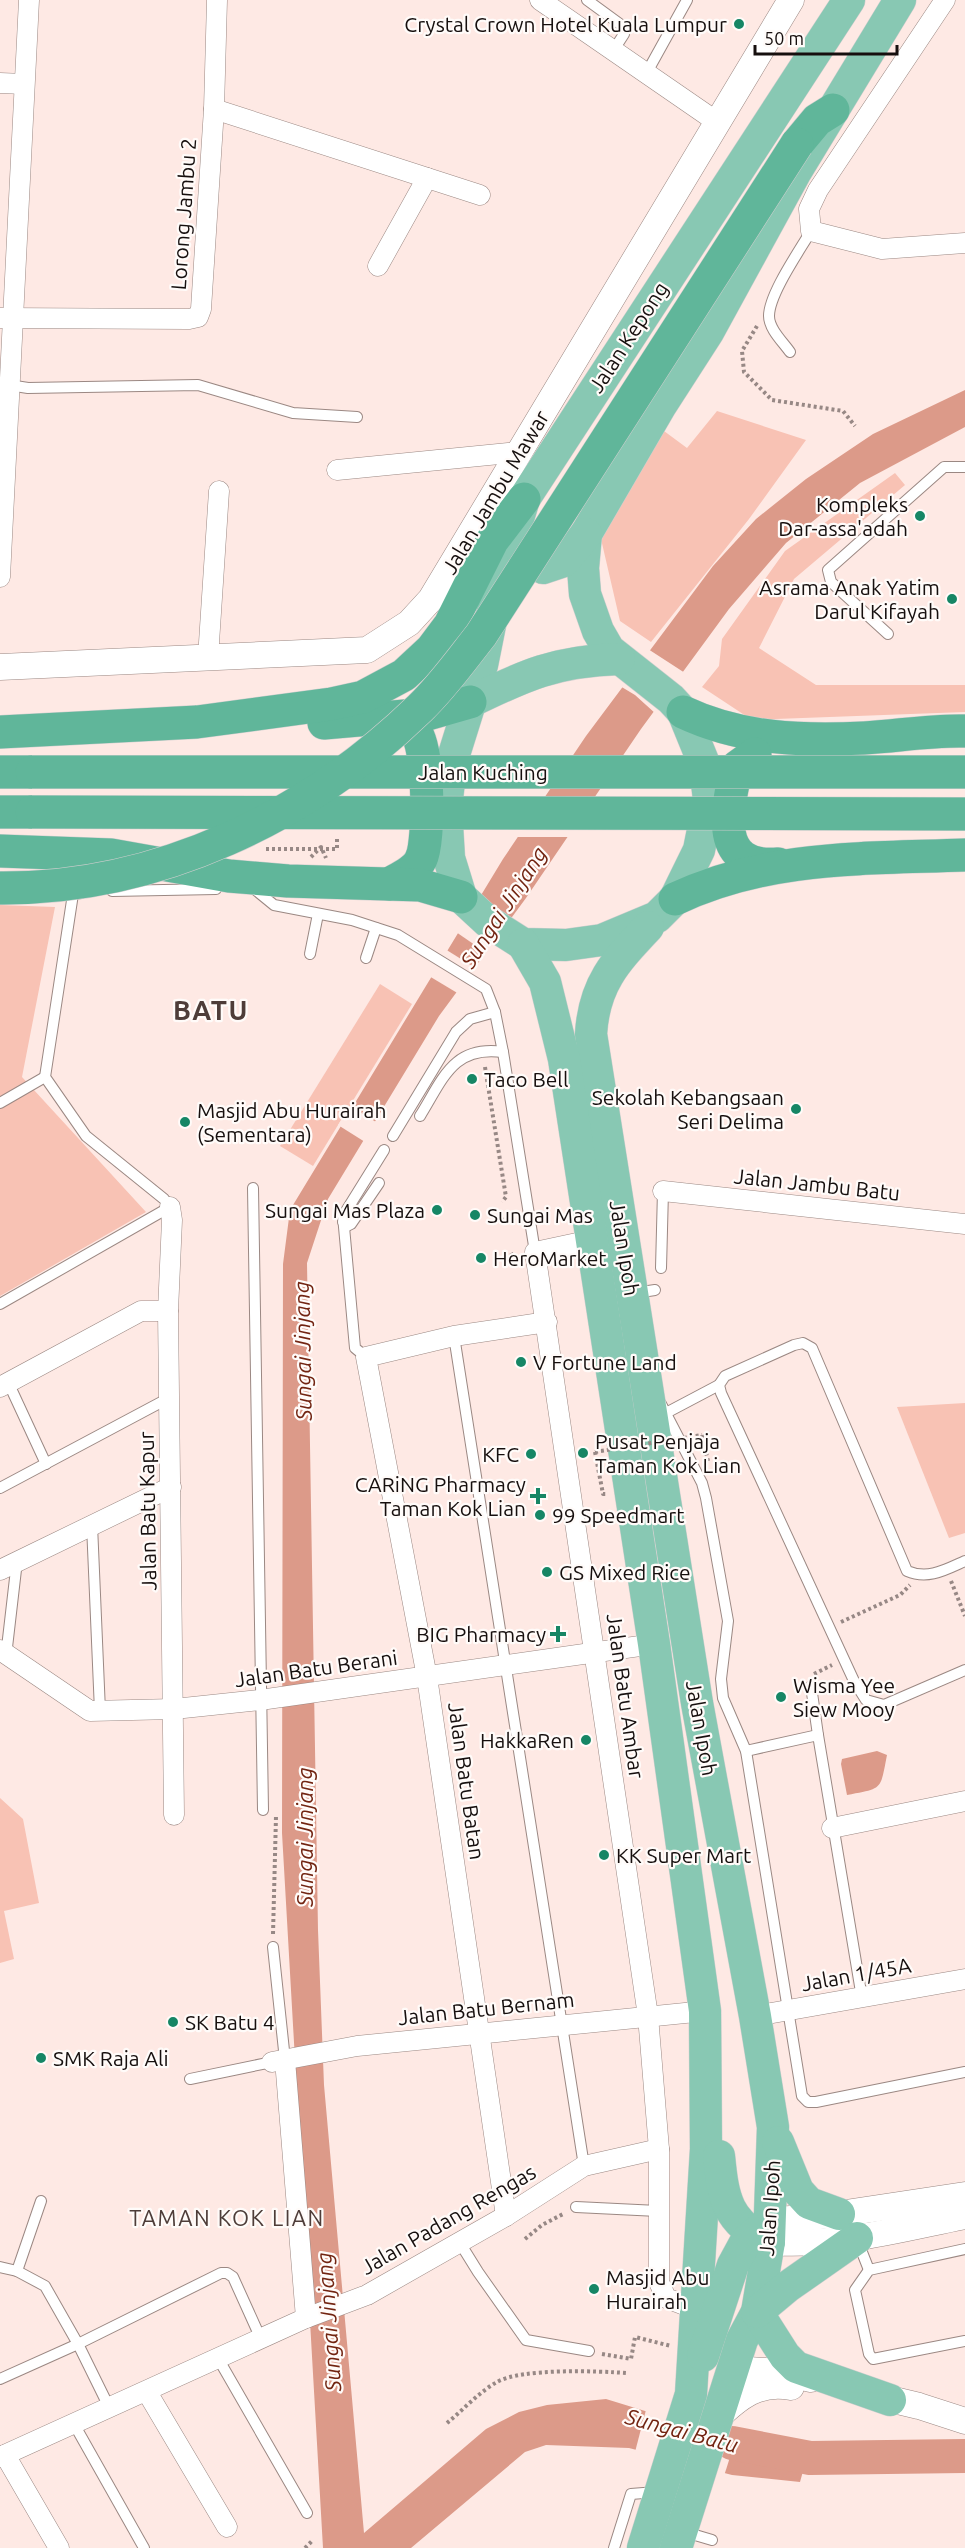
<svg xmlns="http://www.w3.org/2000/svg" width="965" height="2548" font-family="Ubuntu,sans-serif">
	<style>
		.green { fill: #f8c2b4 }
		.water { fill: #dc9a89 }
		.pier { fill: #fee9e4 }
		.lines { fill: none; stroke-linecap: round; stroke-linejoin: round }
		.river { stroke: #dc9a89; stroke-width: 34 }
		.service-casing { stroke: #9b8883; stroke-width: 12 }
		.minor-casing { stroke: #9b8883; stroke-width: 21 }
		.tertiary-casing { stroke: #9b8883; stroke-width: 27 }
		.primary-casing { stroke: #d0cfcf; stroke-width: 33 }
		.trunk-casing { stroke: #d0cfcf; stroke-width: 34 }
		.path { stroke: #978885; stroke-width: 4; stroke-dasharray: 3 3; stroke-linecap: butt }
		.service { stroke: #fff; stroke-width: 10 }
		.minor { stroke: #fff; stroke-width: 20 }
		.tertiary { stroke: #fff; stroke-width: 26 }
		.primary { stroke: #88c8b3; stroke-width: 32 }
		.trunk { stroke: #60b69a; stroke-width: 33 }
		.trunk-bridge-casing { stroke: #d0cfcf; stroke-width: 34; stroke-linecap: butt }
		.path-bridge { stroke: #978885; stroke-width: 4; stroke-dasharray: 3 3; stroke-linecap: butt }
		.trunk-bridge { stroke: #60b69a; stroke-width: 33 }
		.poi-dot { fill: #168665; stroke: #fffbf9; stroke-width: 2 }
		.labels { text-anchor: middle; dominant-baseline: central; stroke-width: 4.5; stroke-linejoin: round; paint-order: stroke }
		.poi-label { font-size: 21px; fill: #160f0e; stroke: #fffbf9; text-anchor: start }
		.street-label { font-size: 21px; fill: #160f0e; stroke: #fffbf9 }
		.water-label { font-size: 22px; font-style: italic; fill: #722411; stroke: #fffbf9 }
		.neighbourhood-label { font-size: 22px; letter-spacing: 1.5px; fill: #4e3d39; stroke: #fffbf9 }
		.district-label { font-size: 27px; font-weight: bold; letter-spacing: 1.5px; fill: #4e3d39; stroke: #fffbf9 }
	</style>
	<rect width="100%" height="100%" fill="#fee9e4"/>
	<!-- green -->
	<g class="green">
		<polygon points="717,411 806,440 749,519 651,642 620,621 601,539 620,497 664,431 687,448"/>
		<polygon points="895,473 905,485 794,579 759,648 816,685 965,685 965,712 752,720 702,687 719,666 722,639 785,551"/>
		<polygon points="0,905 55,907 22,1077 146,1212 0,1296"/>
		<polygon points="380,984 412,1004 313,1166 280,1146"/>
		<polygon points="965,1403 965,1533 949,1538 897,1407"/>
		<polygon points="0,1798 23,1819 39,1903 4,1911 14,1959 0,1963"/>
	</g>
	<!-- water -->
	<g class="water">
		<polygon points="965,390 965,427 860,483 786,543 729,609 641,729 526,898 439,1016 328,1199 307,1263 318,1930 324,2085 364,2533 486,2429 519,2412 547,2405 606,2399 779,2452 805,2464 800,2482 732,2475 629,2448 546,2445 525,2452 411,2548 323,2548 282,1833 283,1264 290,1210 503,859 586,736 713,566 756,519 806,479 873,434"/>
		<path d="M877 1751 887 1755C880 1791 883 1788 847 1795L841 1764 842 1759Z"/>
	</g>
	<!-- pier -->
	<g class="pier">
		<polygon points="648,649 685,673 656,714 635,695 620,686"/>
		<polygon points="538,802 595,802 571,837 514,837"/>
		<polygon points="478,895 513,920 488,954 456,932"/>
		<polygon points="445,949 477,969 459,994 429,976"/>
		<polygon points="350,1106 376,1122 365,1142 338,1125"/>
		<polygon points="647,2406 737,2435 724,2476 635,2452"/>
	</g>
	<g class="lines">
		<!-- river -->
		<polyline class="river" points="732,2443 810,2458 965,2456"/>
		<defs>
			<g id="service">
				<polyline points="587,0 624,27 624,34 613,51"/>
				<polyline points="646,74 687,0"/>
				<path d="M790 352C783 342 769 329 769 316 769 294 800 250 811 231"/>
				<polyline points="9,385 28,388 198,385 293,413 357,417"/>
				<polyline points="888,634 831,582 828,570 944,467 965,467"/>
				<polyline points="252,887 274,905 352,920 398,935 486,989 495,1012 503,1052 535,1252"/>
				<polyline points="112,891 216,889"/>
				<polyline points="310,954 318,914"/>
				<polyline points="366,958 376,928"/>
				<polyline points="0,1103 45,1077"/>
				<path d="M420 1116C443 1079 453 1045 503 1052"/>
				<polyline points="393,1136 456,1032 470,1019 495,1012"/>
				<polyline points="253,1188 263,1810"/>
				<polyline points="343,1222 347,1226 351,1224 379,1183"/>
				<polyline points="661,1268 663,1191"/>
				<polyline points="635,1293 655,1290"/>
				<polyline points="0,1304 170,1207 164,1199 86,1136 45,1077 73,894 81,893"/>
				<polyline points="454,1336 584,2166"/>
				<polyline points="366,1357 355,1348 343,1216 384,1150"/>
				<polyline points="8,1382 46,1464"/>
				<polyline points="661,1404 702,1483 706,1498 728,1621 721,1679 723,1698 746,1751 802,2096 808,2102 816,2102 965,2072"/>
				<polyline points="666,1413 719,1385"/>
				<polyline points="0,1488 169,1398"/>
				<polyline points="92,1525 100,1711"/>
				<path d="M965 1561C945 1570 928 1580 907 1571L812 1348 803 1343 794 1345 725 1376 719 1385 721 1393 854 1681 866 1700 884 1705 965 1670"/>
				<polyline points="6,1656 17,1561"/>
				<polyline points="811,1686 818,1735"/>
				<polyline points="746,1751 818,1735 862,1998"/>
				<polyline points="273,1947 285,2060"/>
				<polyline points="190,2079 272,2062"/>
				<polyline points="576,2207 658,2211"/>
				<polyline points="858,2242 869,2270"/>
				<polyline points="460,2243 478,2272 526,2340 589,2351"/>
				<polyline points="965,2249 869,2270 855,2290 869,2354 873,2359 965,2341"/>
				<polyline points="0,2267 17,2271 45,2286 78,2344 110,2409"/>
				<polyline points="17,2271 41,2201"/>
				<polyline points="219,2360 307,2513"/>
				<polyline points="0,2379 78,2344 221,2273 227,2273 233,2277 261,2339"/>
				<polyline points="74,2424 144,2548"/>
				<polyline points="685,2532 712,2540"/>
				<polyline points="614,2548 631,2494 656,2492"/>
			</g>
			<g id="minor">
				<polyline points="540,0 717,122"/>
				<polyline points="945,0 818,190 809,209 811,231 882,249 965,243"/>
				<polyline points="0,83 24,84"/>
				<polyline points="214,109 480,195"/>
				<polyline points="378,266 427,178"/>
				<polyline points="0,318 189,319 198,317 201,309 214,109 217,0"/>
				<polyline points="337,470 519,452"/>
				<polyline points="0,577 29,0"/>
				<polyline points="208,658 219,491"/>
				<polyline points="663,1191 965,1224"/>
				<polyline points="170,1207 172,1220 168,1311 174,1815"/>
				<polyline points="591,1240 535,1252 648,2016 659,2149 659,2282 666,2298 695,2309"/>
				<polyline points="0,1387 141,1311 168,1311"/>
				<polyline points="0,1570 171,1487"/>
				<polyline points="0,1650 90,1711 174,1709 260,1700 654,1644"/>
				<polyline points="832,1828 965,1801"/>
				<polyline points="755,2016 965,1979"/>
				<polyline points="285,2060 306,2318"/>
				<polyline points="272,2062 357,2046 705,2011"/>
				<polyline points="506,2216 427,1677 366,1357 454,1336 547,1322"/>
				<polyline points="147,2392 227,2527"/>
				<polyline points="5,2455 59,2548"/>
				<polyline points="0,2457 306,2318 367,2295 506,2216 584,2166 659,2149"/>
			</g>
			<g id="tertiary">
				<polyline points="0,667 367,650 409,623 431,599 791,0"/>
				<polyline points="771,2221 839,2214 965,2195"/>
				<path d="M769 2242C836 2247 900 2229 965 2216"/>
				<polyline points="733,2369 781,2372 811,2379"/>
				<polyline points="873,2395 919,2406 965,2421"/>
				<path d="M716 2419C739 2397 758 2381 791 2387"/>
			</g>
			<g id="primary">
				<polyline points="849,0 524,499 498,585 482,665 451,764 446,808 449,858 461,897 487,921 523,944 566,945 602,940 657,917 675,899 699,850 709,800 705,766 683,712 671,699 609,650 598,631 585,594 583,568 586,534 661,405 708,332 795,173 900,0"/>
				<polyline points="521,539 523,556 543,568 564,561 586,534"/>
				<path d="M470 702C525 675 556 661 619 659"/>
				<path d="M648 927C615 962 594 984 591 1034L697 1703 755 2016 773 2127 769 2242 757 2312 742 2340 676 2548"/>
				<polyline points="523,944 545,982 564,1059 654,1644 705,2011 706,2149 691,2394 643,2548"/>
				<polyline points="778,2142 798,2191 809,2203 839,2214"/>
				<path d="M719 2156C723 2198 727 2223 769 2242"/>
				<polyline points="757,2312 785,2356 796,2367 890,2400"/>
				<polyline points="757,2312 787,2287 857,2238"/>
				<polyline points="703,2356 733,2265 746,2241 768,2223"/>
			</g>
			<g id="trunk">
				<polyline points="797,144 817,120 833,110"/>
				<path d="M683 712C740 739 801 741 864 738 898 736 931 730 965 731"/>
				<path d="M380 718C392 720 406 723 415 731 429 744 430 841 421 859 416 871 399 878 389 884"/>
				<polyline points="324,723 428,714 470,702"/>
				<polyline points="0,732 197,722 331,704 363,697 404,675 432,649 450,625 492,541 524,499"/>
				<path d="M755 754 737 767C726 810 714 869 778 864"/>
				<polyline points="0,772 32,772"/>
				<polyline points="0,812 32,812"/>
				<polyline points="0,851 111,855 229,876 288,881 420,885 461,897"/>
				<path d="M675 899C768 855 864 859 965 855"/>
			</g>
		</defs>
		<!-- service casing -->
		<use href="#service" class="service-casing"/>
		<!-- minor casing -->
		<use href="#minor" class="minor-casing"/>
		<!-- tertiary casing -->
		<use href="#tertiary" class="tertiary-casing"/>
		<!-- primary casing -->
		<use href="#primary" class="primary-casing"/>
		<!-- trunk casing -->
		<use href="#trunk" class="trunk-casing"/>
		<!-- path -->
		<g class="path">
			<polyline points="757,326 742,351 744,372 772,400 843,411 855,426"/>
			<polyline points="266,849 337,849 337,838"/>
			<polyline points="311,857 321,847 326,858"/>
			<polyline points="485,1067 506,1197 502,1202"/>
			<polyline points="501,1220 515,1218"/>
			<polyline points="511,1253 516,1262"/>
			<polyline points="702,1435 708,1461"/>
			<polyline points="595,1452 603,1494 607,1494"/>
			<polyline points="951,1581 965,1616"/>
			<polyline points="841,1622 900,1595 910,1585"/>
			<polyline points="814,1674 832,1665"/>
			<polyline points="273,1934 276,1816"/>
			<polyline points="525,2239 542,2225 565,2213"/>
			<polyline points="602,2354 631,2359 635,2337 671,2346"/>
			<path d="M447 2423C463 2410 479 2392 497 2382 521 2368 598 2371 626 2373"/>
			<polyline points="305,2548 312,2541"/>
		</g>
		<!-- service -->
		<use href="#service" class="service"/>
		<!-- minor -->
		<use href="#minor" class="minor"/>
		<!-- tertiary -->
		<use href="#tertiary" class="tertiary"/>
		<!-- primary -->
		<use href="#primary" class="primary"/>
		<!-- trunk -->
		<use href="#trunk" class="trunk"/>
		<defs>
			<g id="trunk-bridge">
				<polyline points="32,772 965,772"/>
				<polyline points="32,812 965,814"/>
				<path d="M0 888C158 889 308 817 420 708 443 686 462 659 481 635L797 144"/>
			</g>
		</defs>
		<!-- trunk-bridge casing -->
		<use href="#trunk-bridge" class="trunk-bridge-casing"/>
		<!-- path-bridge -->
		<polyline class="path-bridge" points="595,1452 702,1435"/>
		<!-- trunk-bridge -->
		<use href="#trunk-bridge" class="trunk-bridge"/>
	</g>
	<!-- markers -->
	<g class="poi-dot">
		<circle cx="739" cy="24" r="6"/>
		<circle cx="920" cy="516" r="6"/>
		<circle cx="952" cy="599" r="6"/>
		<circle cx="472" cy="1079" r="6"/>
		<circle cx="796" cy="1109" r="6"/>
		<circle cx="185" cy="1122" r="6"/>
		<circle cx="437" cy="1210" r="6"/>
		<circle cx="475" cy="1215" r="6"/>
		<circle cx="481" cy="1258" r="6"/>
		<circle cx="521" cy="1362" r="6"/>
		<circle cx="583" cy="1453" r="6"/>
		<circle cx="531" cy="1454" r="6"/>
		<path d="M535 1487h6v6h6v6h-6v6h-6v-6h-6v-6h6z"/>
		<circle cx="540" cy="1515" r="6"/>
		<circle cx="547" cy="1572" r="6"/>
		<path d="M555 1625h6v6h6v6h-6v6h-6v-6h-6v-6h6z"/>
		<circle cx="781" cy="1697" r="6"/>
		<circle cx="586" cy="1740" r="6"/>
		<circle cx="604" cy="1855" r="6"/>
		<circle cx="173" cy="2022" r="6"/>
		<circle cx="41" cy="2058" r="6"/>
		<circle cx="594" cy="2289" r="6"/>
	</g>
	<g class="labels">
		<!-- poi labels -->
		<g class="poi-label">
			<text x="727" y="24" text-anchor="end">Crystal Crown Hotel Kuala Lumpur</text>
			<text x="908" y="504" text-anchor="end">Kompleks<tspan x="908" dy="24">Dar-assa'adah</tspan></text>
			<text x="940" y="587" text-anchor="end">Asrama Anak Yatim<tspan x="940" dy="24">Darul Kifayah</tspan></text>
			<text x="484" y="1079">Taco Bell</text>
			<text x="784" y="1097" text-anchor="end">Sekolah Kebangsaan<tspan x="784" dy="24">Seri Delima</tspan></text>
			<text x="197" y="1110">Masjid Abu Hurairah<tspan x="197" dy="24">(Sementara)</tspan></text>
			<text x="425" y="1210" text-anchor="end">Sungai Mas Plaza</text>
			<text x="487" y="1215">Sungai Mas</text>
			<text x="493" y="1258">HeroMarket</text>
			<text x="533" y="1362">V Fortune Land</text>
			<text x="595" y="1441">Pusat Penjaja<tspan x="595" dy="24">Taman Kok Lian</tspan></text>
			<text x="519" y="1454" text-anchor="end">KFC</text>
			<text x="526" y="1484" text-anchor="end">CARiNG Pharmacy<tspan x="526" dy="24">Taman Kok Lian</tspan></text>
			<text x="552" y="1515">99 Speedmart</text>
			<text x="559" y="1572">GS Mixed Rice</text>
			<text x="546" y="1634" text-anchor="end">BIG Pharmacy</text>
			<text x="793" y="1685">Wisma Yee<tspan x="793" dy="24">Siew Mooy</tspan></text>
			<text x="574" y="1740" text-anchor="end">HakkaRen</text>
			<text x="616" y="1855">KK Super Mart</text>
			<text x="185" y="2022">SK Batu 4</text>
			<text x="53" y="2058">SMK Raja Ali</text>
			<text x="606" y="2277">Masjid Abu<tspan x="606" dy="24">Hurairah</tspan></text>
		</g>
		<!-- street labels -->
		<g class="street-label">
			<text transform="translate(183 214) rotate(-86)">Lorong Jambu 2</text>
			<text transform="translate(628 337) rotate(-57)">Jalan Kepong</text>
			<text transform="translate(495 492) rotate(-59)">Jalan Jambu Mawar</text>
			<text x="483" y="772">Jalan Kuching</text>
			<text transform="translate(817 1184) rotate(6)">Jalan Jambu Batu</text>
			<text transform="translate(625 1248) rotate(81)">Jalan Ipoh</text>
			<text transform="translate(147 1511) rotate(-91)">Jalan Batu Kapur</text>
			<text transform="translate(316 1668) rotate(-8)">Jalan Batu Berani</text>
			<text transform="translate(626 1696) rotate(82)">Jalan Batu Ambar</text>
			<text transform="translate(702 1728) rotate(80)">Jalan Ipoh</text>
			<text transform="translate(467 1781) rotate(82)">Jalan Batu Batan</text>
			<text transform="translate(856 1974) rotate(-10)">Jalan 1/45A</text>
			<text transform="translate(486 2008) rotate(-6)">Jalan Batu Bernam</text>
			<text transform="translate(769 2208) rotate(-86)">Jalan Ipoh</text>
			<text transform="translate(448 2219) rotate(-30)">Jalan Padang Rengas</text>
		</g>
		<!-- water labels -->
		<g class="water-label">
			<text transform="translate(503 907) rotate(-57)">Sungai Jinjang</text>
			<text transform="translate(302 1351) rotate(-91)">Sungai Jinjang</text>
			<text transform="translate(304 1837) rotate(-90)">Sungai Jinjang</text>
			<text transform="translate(328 2322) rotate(-94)">Sungai Jinjang</text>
			<text transform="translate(682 2430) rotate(15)">Sungai Batu</text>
		</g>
		<!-- neighbourhood labels -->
		<g class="neighbourhood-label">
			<text x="227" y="2217">TAMAN KOK LIAN</text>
		</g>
		<!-- district labels -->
		<g class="district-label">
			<text x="211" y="1010">BATU</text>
		</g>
	</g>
	<!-- scale -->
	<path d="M755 45v9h142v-9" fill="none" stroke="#160f0e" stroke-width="3"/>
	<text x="764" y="45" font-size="18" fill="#160f0e" stroke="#fffbf9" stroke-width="4.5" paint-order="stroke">50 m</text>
</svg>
